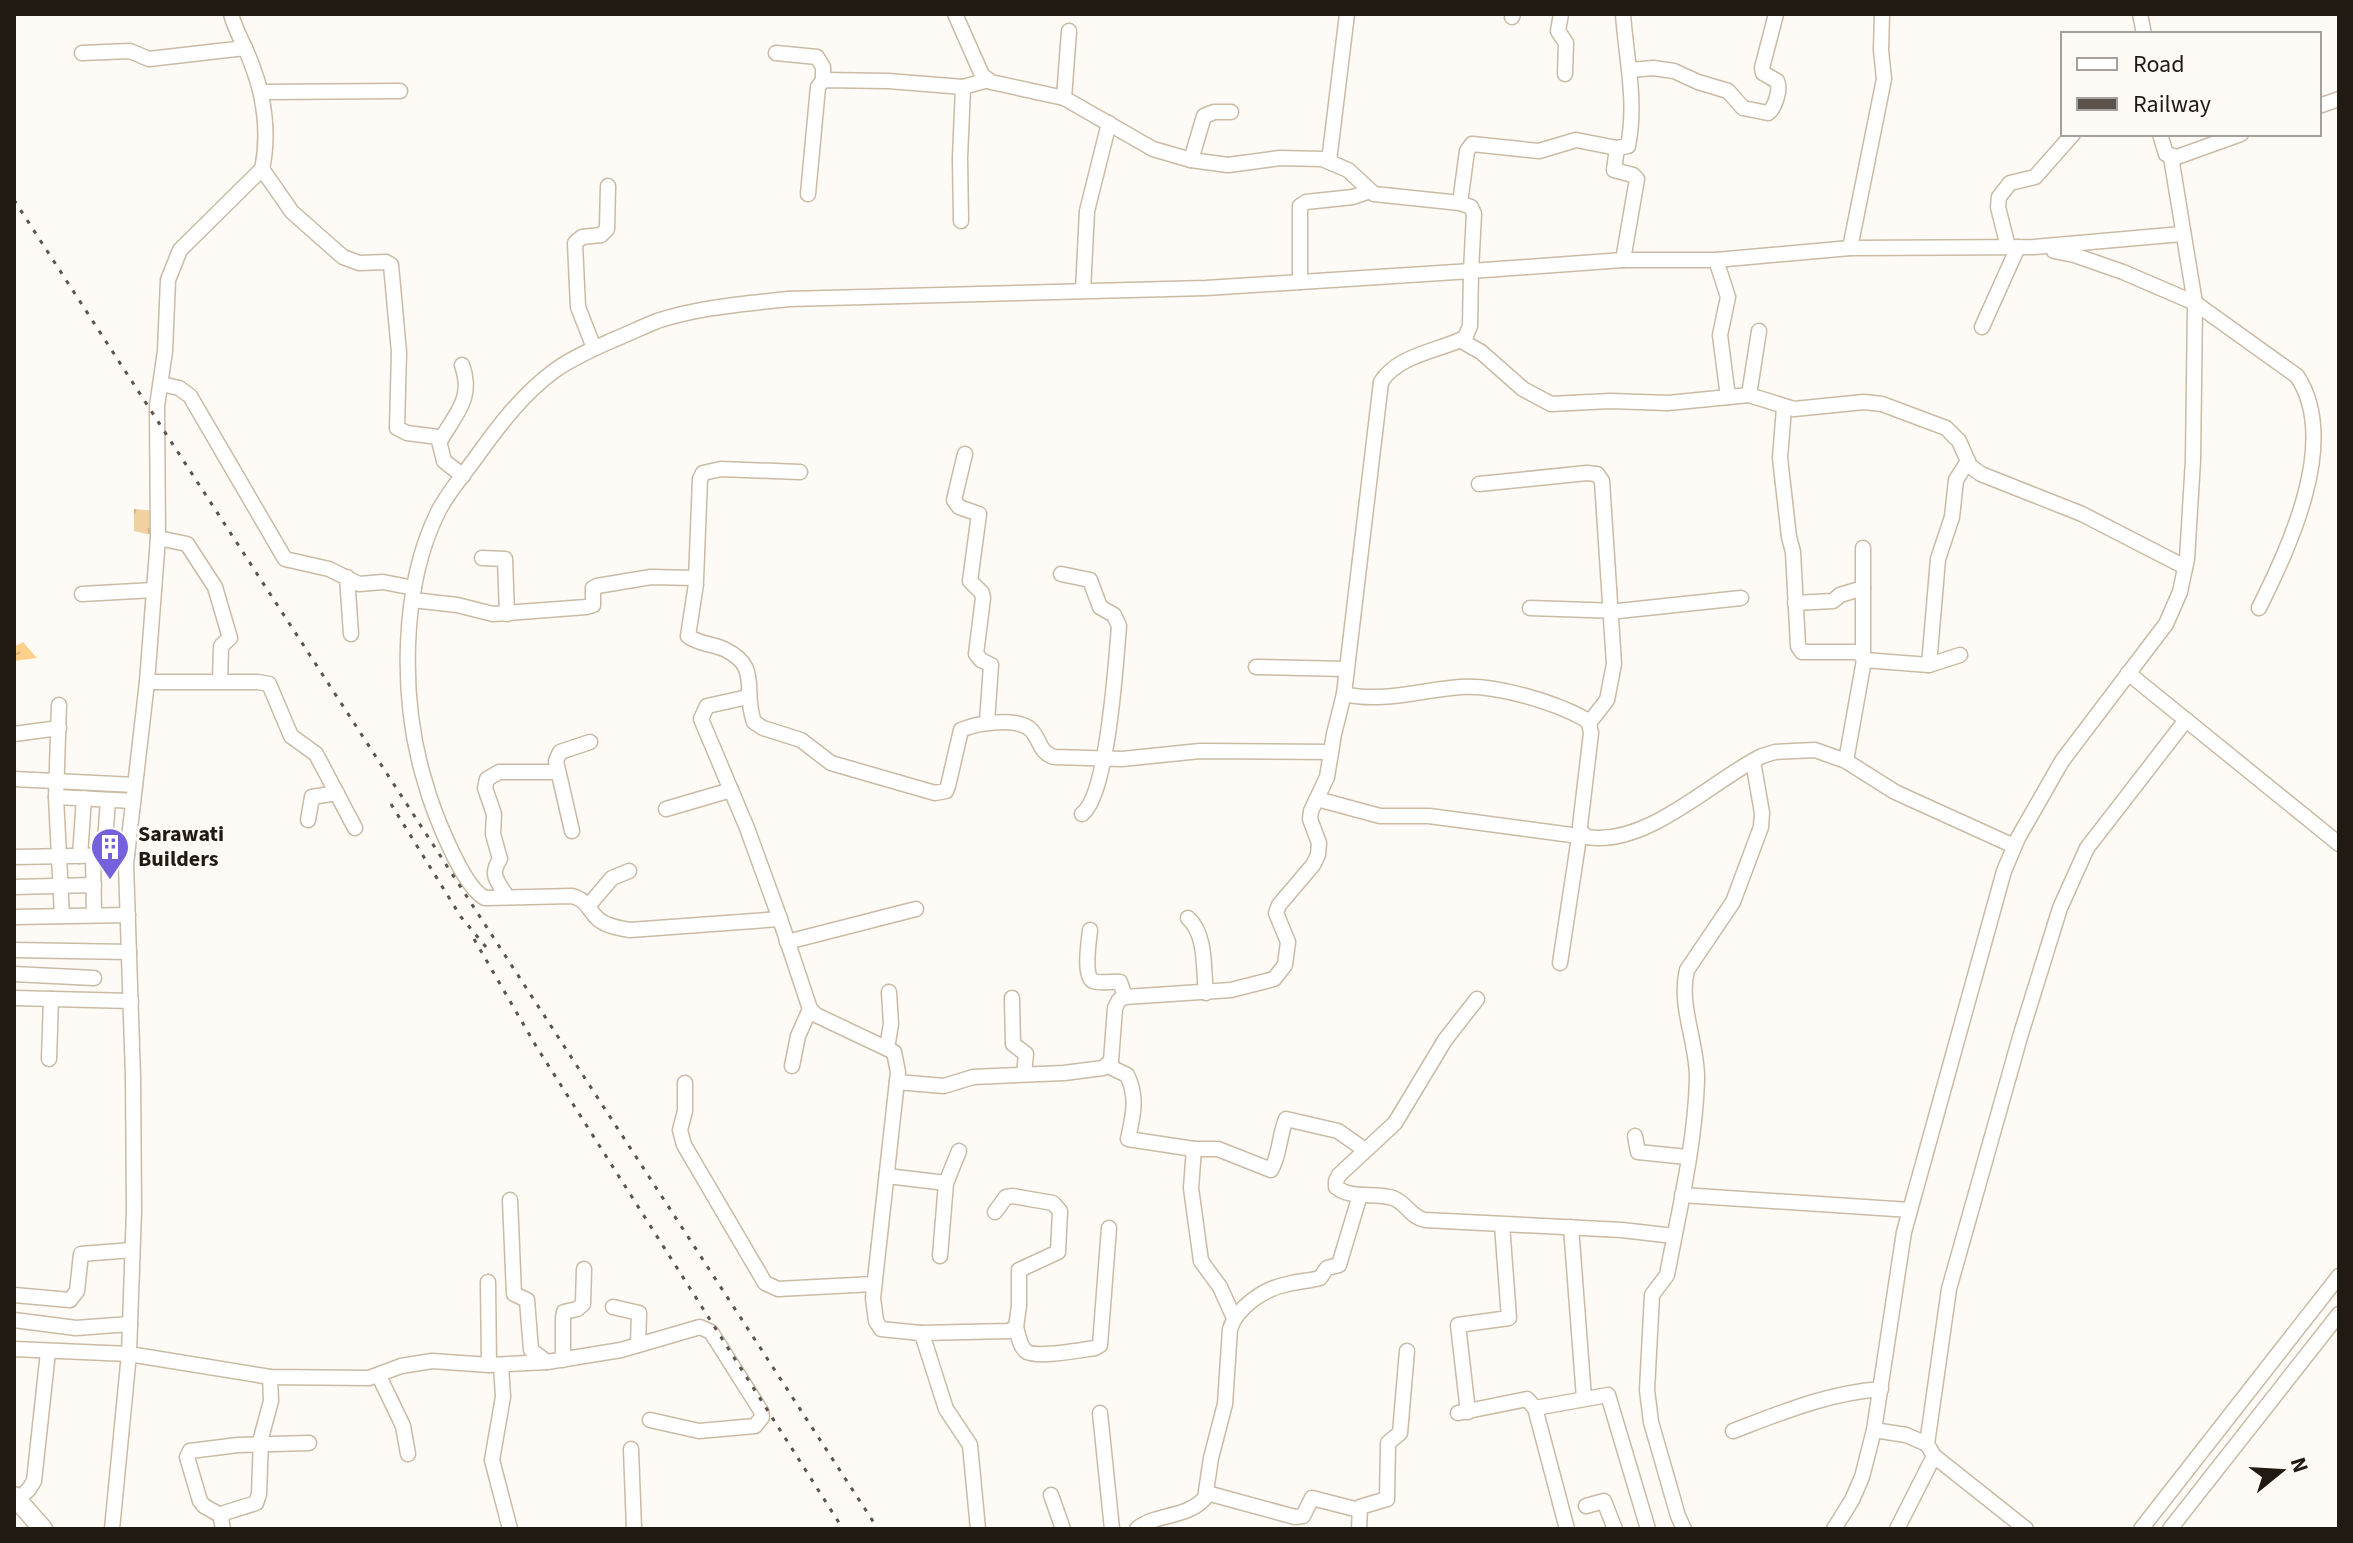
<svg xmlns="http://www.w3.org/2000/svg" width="2353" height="1543" font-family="'Source Sans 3',sans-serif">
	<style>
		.grass { fill: url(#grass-tufts) }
		.water { fill: url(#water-ripples) }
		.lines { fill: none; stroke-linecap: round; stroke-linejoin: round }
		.minor-casing { stroke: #cabba5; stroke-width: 17 }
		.major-casing { stroke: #cabba5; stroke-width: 21 }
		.minor { stroke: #fff; stroke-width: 14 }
		.major { stroke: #fff; stroke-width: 18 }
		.rail { stroke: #5a544d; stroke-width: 3; stroke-dasharray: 4 8; stroke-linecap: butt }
		.labels { text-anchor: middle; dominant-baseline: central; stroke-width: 6; stroke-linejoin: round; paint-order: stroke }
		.poi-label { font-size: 22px; font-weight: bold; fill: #201a12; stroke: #fefaf6; text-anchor: start }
	</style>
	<defs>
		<pattern id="grass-tufts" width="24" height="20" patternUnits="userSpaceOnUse" patternTransform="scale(2)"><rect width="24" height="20" fill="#f2d1a1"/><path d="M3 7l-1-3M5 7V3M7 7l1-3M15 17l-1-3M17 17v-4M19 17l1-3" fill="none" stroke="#cfb38a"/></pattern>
		<pattern id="water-ripples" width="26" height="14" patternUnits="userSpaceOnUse" patternTransform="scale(2)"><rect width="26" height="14" fill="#ffd08a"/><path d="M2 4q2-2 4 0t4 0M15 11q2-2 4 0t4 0" fill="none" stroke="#dab276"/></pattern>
	</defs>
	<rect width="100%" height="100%" fill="#fefaf6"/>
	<!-- grass -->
	<polygon class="grass" points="134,509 155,511 156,536 134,531"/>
	<!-- water -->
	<polygon class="water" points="23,642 37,658 14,661 14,647"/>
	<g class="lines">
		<defs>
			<g id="minor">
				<polyline points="955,14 982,75 991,82 1064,98 1153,149 1191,160 1228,165 1280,158 1322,159 1348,170 1374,194 1460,203 1471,207 1474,214 1471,271 1623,260 1716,260 1850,248 2034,247 2182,234"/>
				<polyline points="1561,14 1558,31 1566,43 1565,74"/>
				<polyline points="2140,14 2144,34"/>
				<polyline points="1512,17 1513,14"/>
				<polyline points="82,53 130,51 149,59 245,48"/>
				<polyline points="776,53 817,57 823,67 823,80"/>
				<path d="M1631 70 1653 68 1674 71 1698 82 1728 91 1743 108 1768 113C1775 108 1781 89 1777 81L1763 73 1762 68 1776 14"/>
				<polyline points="261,92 400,91"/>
				<polyline points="1064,98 1069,31"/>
				<polyline points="2319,106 2339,99"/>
				<polyline points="2160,134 2166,154 2177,157 2241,134"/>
				<polyline points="1617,148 1614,170 1633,175 1637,179 1623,260"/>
				<polyline points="1191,160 1204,116 1214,112 1231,112"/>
				<polyline points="1329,161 1347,14"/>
				<polyline points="262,169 292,212 343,257 359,263 386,262 391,265 399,352 397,428 407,433 438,437 444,461 463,476"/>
				<polyline points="808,194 818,87 823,80 888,81 963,87"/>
				<path d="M1460 203 1467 151 1472 144 1539 151 1576 140 1617 148 1628 146C1637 101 1626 58 1623 14"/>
				<polyline points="961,221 960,158 963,87 988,80"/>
				<polyline points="2008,247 1998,207 1999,197 2010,183 2035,177 2073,134"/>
				<polyline points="1850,248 1884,79 1881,50 1882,14"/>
				<path d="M2054 251 2074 255 2123 272 2195 303 2297 376C2340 441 2289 547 2259 608"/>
				<polyline points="1716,260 1728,297 1720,335 1728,397"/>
				<polyline points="1300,282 1300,206 1306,202 1353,197 1370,191"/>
				<polyline points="1083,291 1087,211 1109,123"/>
				<polyline points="1982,327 2018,247"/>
				<polyline points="1460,340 1481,352 1523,389 1551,404 1610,401 1668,403 1749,395 1794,409 1864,402 1882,404 1946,428 1959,441 1970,466 1981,474 2082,514 2185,567"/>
				<polyline points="594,348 578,307 575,243 582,237 601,235 607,229 608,186"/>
				<polyline points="161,384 179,388 190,396 285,559 329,569 359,584 383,582 414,588"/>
				<polyline points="1749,395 1759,331"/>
				<polyline points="1784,408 1780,458 1789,537 1793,552 1798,646 1802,652 1859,652 1864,660 1846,761"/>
				<path d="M440 441C456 413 474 398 462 365"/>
				<polyline points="965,454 954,500 959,507 979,514 970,581 982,593 983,598 976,654 981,660 991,665 987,722"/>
				<polyline points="1479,484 1587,473 1597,474 1602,481 1614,664 1607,700 1589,723"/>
				<polyline points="158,538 187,544 215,587 230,638 221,646 220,681"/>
				<polyline points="482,558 505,559 507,614"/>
				<path d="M1061 574 1090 580 1100 607 1114 615 1119 626C1116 661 1108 795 1082 814"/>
				<polyline points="347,577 351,634"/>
				<polyline points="696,580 700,479 703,473 721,469 800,472"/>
				<polyline points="82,594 154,590"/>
				<path d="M413 600 457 605 493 614 586 607 593 605V588L597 586 651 577 693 578 696 584 688 636C698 644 713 644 724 649 762 667 742 690 754 722L763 728 801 740 831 763 935 793 946 791 948 786 961 730C977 723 1015 717 1030 729 1041 739 1038 752 1054 757L1122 759 1200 751 1331 752"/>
				<polyline points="1795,603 1833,601 1840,595 1863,588"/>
				<polyline points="1530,608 1618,611 1741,598"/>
				<polyline points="1863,655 1863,548"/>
				<polyline points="1864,660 1929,665 1960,655"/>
				<polyline points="1929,665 1938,559 1952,517 1956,480 1968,461"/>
				<polyline points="1256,667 1345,669"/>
				<polyline points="2128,673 2339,844"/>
				<polyline points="147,682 258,682 269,684 291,736 316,754 355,828"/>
				<polyline points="748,697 707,706 701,719 747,828 780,919"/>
				<polyline points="59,705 56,797 62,916"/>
				<polyline points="14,734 59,728"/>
				<polyline points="14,779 135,785"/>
				<polyline points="56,797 133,801"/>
				<polyline points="1317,799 1380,816 1429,816 1579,836"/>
				<polyline points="666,809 731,790"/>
				<polyline points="308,820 312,797 337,793"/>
				<polyline points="572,831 556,761 560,752 590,742"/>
				<polyline points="93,855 94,915"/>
				<polyline points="104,855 108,800"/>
				<polyline points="80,856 84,798"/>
				<polyline points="14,857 127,855"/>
				<polyline points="14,887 94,885"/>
				<path d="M507 897C498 881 489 876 500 859L493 834 494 814 485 788 487 779 499 772H557"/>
				<polyline points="589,905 612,878 629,871"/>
				<polyline points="14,917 128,915"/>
				<path d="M1188 918C1207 935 1203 970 1206 993"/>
				<path d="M1090 930C1089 940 1083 977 1093 981 1100 984 1113 981 1120 982L1125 997"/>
				<polyline points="787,942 916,909"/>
				<polyline points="14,950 129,952"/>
				<polyline points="1560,963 1580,831"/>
				<polyline points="14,974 94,978"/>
				<polyline points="14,998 131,1001"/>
				<polyline points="1012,998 1013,1044 1026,1054 1024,1074"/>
				<path d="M1477 999 1445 1040 1395 1123 1339 1175 1336 1181V1187C1352 1200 1375 1192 1393 1198 1407 1203 1410 1217 1425 1220L1622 1230 1674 1236"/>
				<polyline points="887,1048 891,1024 889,992"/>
				<polyline points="49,1059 51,999"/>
				<polyline points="792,1066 798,1036 810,1009"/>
				<path d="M1108 1066 1127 1075C1138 1097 1133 1116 1128 1139L1194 1149H1218L1271 1170C1280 1155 1279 1136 1286 1119L1338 1131 1365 1150"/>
				<polyline points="897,1082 944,1086 973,1077 1064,1073 1103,1068 1111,1061 1115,1008 1119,1000 1125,997 1231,990 1274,979 1285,965 1288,942 1276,913 1279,905 1313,865 1318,855 1319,843 1310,819 1311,811 1327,777 1334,734 1344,694"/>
				<polyline points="685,1083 685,1111 680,1130 684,1145 765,1283 778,1289 874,1284"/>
				<polyline points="1635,1136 1638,1152 1687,1157"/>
				<polyline points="1194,1149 1191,1188 1201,1261 1220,1287 1234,1318"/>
				<polyline points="887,1176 946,1183"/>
				<polyline points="1682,1195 1910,1210"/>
				<polyline points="510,1200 514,1294 527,1300 531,1350 547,1362"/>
				<polyline points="1571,1227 1584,1398"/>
				<polyline points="940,1256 946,1183 959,1151"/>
				<polyline points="488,1282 489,1365"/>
				<polyline points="14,1295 70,1300 77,1291 81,1254 132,1250"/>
				<polyline points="613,1307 639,1313 638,1345"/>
				<polyline points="14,1320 76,1328 130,1324"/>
				<path d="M1016 1327C1018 1334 1020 1348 1027 1352 1040 1358 1081 1350 1095 1348L1100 1345 1109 1228"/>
				<polyline points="920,1333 1009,1331 1016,1327 1019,1306 1019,1270 1058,1252 1060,1211 1053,1203 1013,1196 1006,1197 995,1212"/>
				<polyline points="14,1349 129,1354 270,1377 369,1378 401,1366 432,1361 489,1365 547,1362 621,1350 700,1327 711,1332 761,1411 762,1417 755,1426 699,1431 650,1420"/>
				<polyline points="563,1360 563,1317 564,1312 577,1309 583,1304 584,1269"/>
				<polyline points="501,1365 503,1397 492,1460 510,1529"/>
				<polyline points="379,1376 403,1426 408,1454"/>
				<polyline points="1535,1408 1567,1529"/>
				<polyline points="1468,1412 1458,1325 1509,1318 1502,1225"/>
				<polyline points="1100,1413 1112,1529"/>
				<polyline points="1458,1413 1527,1399 1535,1408 1608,1395 1648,1529"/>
				<polyline points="1874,1430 1906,1435 1927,1444"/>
				<path d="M1733 1431C1783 1412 1828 1393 1881 1389"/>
				<polyline points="631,1449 634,1529"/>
				<polyline points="1207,1493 1295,1517 1303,1516 1312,1498 1359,1510"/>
				<polyline points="1051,1495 1063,1529"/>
				<polyline points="14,1504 29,1489 34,1481 48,1352"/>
				<polyline points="1586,1506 1604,1501 1615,1529"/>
				<polyline points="222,1516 204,1506 200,1501 187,1457 190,1451 238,1445 309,1443"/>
				<path d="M112 1529 129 1354 134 1210 133 1077 126 864 147 682 158 538 157 406 165 351 168 280 180 250 262 169C269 137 265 99 253 68 247 49 236 33 231 14"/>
				<polyline points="223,1529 221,1519 224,1513 256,1503 259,1494 261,1438 271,1401 270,1377"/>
				<path d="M978 1529 970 1445 946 1409 923 1337 920 1333 881 1329 876 1321 873 1298 898 1072 894 1052 816 1015 810 1009 780 919 630 930C619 928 605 926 597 918 587 908 587 900 572 896L485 898C462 887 432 808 425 782 400 701 400 587 439 510 449 491 465 473 477 456 500 424 523 394 554 371 572 358 593 349 613 340 628 334 642 327 657 321 700 307 744 304 788 299L1206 288 1471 271 1470 326 1465 338C1438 351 1398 355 1381 382L1344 694C1382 703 1421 690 1460 687 1495 684 1554 702 1585 719L1589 723 1591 733 1580 826V831L1587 837C1647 847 1711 781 1762 756L1775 752 1815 750 1846 761 1895 792 2014 846"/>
				<path d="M1137 1529C1155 1513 1186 1519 1205 1498L1211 1458 1225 1404 1230 1329C1237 1307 1265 1288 1288 1284 1299 1281 1309 1281 1320 1278L1327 1268 1339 1265 1360 1195"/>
				<polyline points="1359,1529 1360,1507 1387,1499 1388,1443 1400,1433 1407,1351"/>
				<path d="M1684 1529 1678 1516 1651 1422 1647 1390 1652 1295 1667 1275C1679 1211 1695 1145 1697 1080 1698 1044 1678 1006 1687 970L1733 902 1761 827 1762 813 1753 761"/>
				<polyline points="1834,1529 1852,1500 1862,1477 1874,1430 1904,1232 2004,871 2018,838 2062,761 2166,624 2180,592 2187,559 2193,460 2195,303 2171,157"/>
				<polyline points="1897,1529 1934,1456"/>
				<polyline points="2026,1529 1934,1456 1927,1444 1949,1289 2020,1037 2060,908 2087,848 2186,720"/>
				<polyline points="2141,1529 2339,1276"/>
				<polyline points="2170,1529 2339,1314"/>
			</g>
			<polyline id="major" points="14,1496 43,1529"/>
		</defs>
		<!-- minor casing -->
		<use href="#minor" class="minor-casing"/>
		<!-- major casing -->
		<use href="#major" class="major-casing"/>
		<!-- minor -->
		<use href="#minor" class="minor"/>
		<!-- major -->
		<use href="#major" class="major"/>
		<!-- rail -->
		<g class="rail">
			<polyline points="14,200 878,1529"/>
			<polyline points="391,804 461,917 486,947"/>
			<polyline points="474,939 536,1046 843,1529"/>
		</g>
	</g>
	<!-- icons -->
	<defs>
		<symbol id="building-pin" viewBox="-11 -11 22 30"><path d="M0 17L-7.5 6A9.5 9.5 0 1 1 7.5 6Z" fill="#7661dc" stroke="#fefaf6"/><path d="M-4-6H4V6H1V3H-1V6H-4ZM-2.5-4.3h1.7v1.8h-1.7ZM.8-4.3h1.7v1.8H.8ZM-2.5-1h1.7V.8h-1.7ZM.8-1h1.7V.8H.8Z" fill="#fff"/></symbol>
	</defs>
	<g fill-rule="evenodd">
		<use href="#building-pin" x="88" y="825" width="44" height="60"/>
	</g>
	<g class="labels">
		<!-- poi labels -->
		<g class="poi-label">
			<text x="138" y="834">Sarawati<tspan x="138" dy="25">Builders</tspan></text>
		</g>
	</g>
	<!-- border -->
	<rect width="2353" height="1543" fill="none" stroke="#201a12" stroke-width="32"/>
	<!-- legend -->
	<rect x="2061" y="32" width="260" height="104" fill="#fefaf6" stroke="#a5a09b" stroke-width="2"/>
	<rect x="2077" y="58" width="40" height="12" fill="#ffffff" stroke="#a5a09b" stroke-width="2"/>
	<text x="2133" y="72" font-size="24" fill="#201a12">Road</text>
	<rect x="2077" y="98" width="40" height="12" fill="#5a544d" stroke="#a5a09b" stroke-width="2"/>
	<text x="2133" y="112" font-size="24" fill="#201a12">Railway</text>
	<!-- north arrow -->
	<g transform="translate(2281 1471) rotate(72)" stroke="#fefaf6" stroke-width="6" paint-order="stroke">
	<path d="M0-6L14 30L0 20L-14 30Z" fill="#201a12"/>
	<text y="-12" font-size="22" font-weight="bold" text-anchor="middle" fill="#201a12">N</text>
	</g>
</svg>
